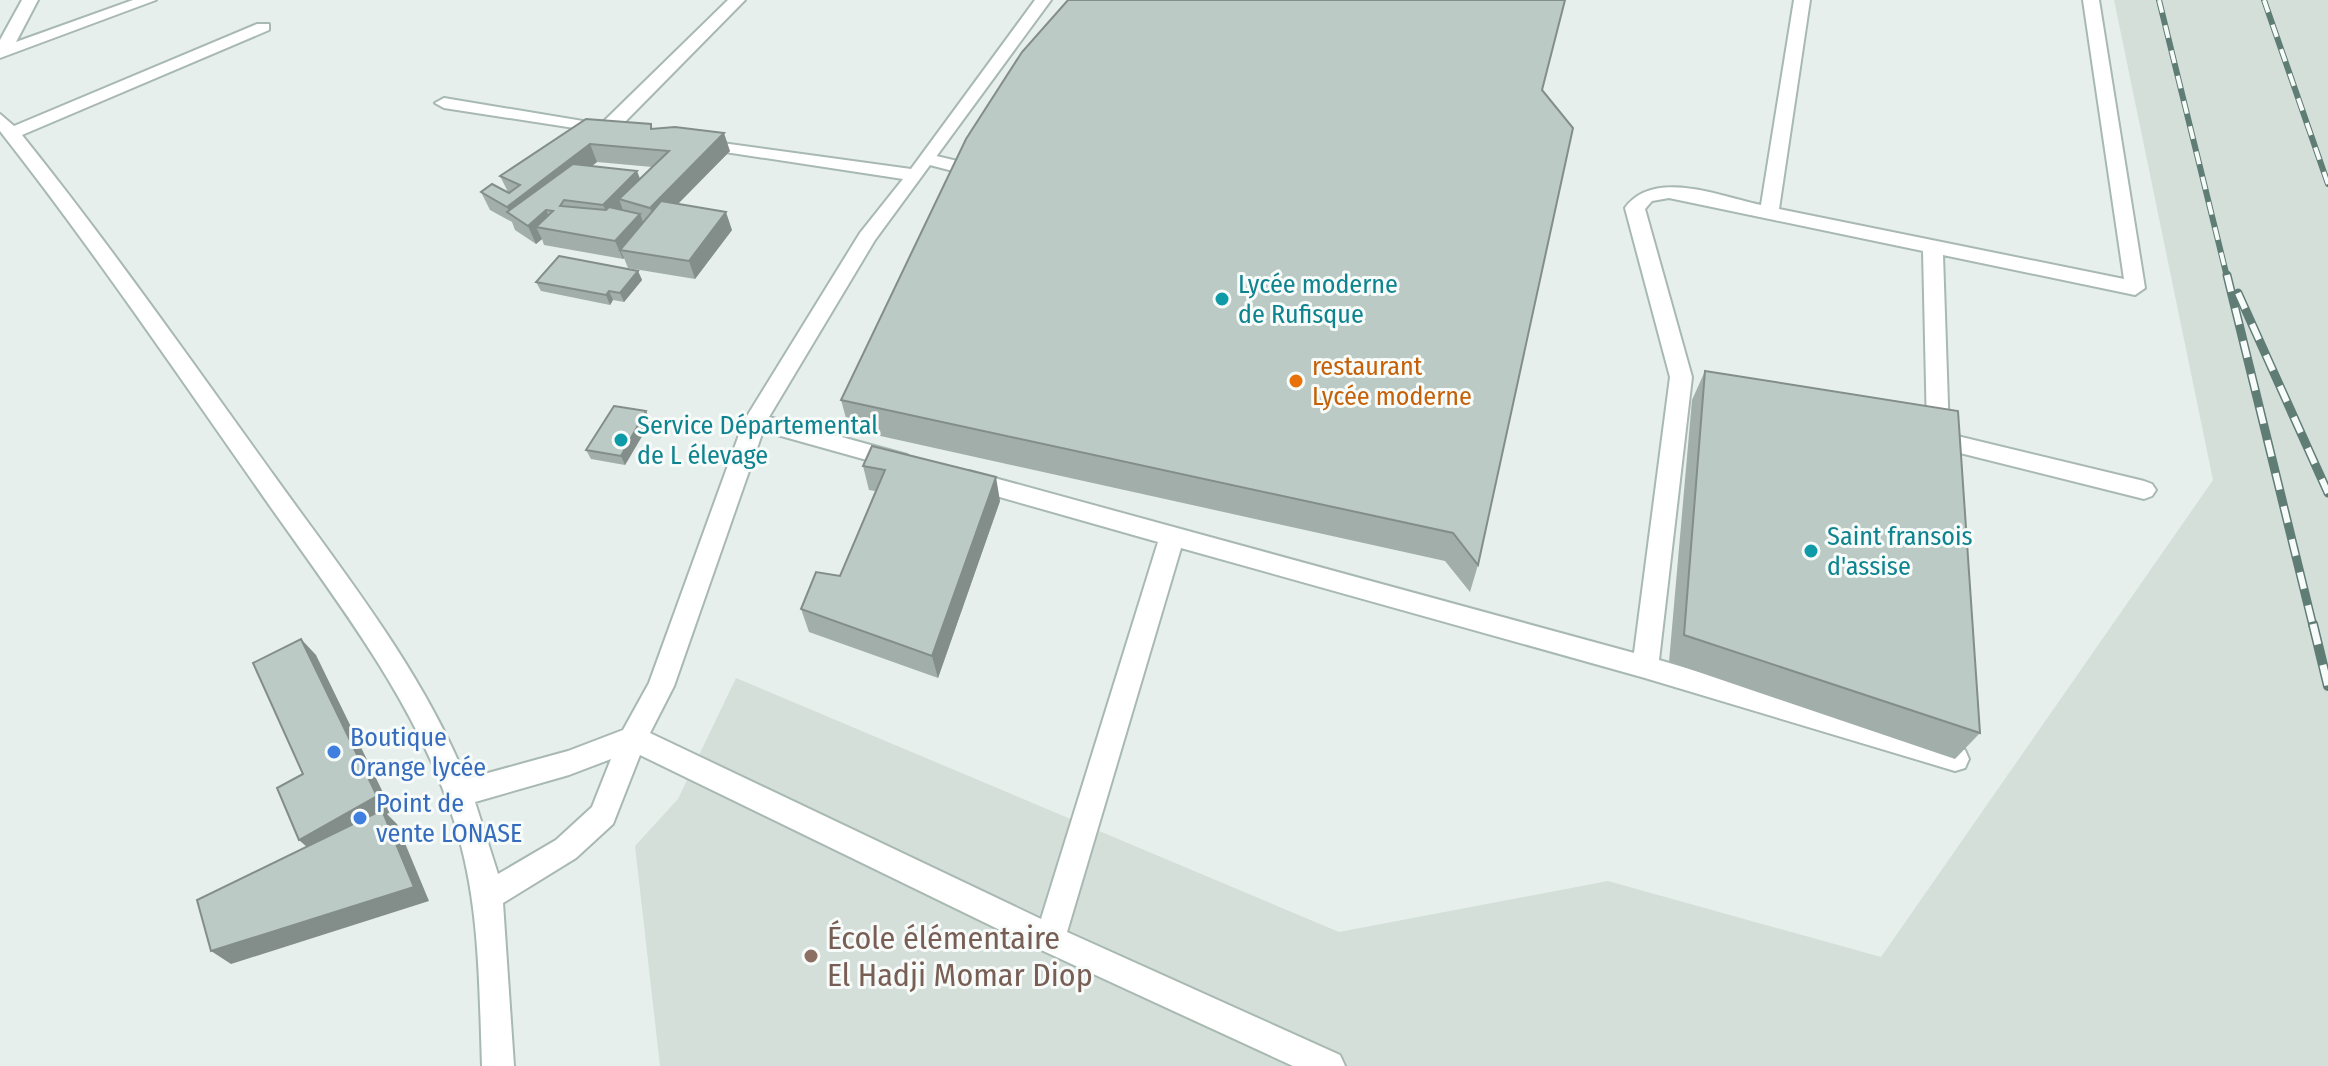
<svg xmlns="http://www.w3.org/2000/svg" width="2328" height="1066" font-family="'Fira Sans Condensed',sans-serif">
	<style>
		.built { fill: #d4dfda }
		.lines { fill: none; stroke-linecap: round; stroke-linejoin: round }
		.lane-casing { stroke: #a8b8b2; stroke-width: 4 }
		.street-casing { stroke: #a8b8b2; stroke-width: 4 }
		.lane { fill: #fff; fill-rule: evenodd }
		.street { fill: #fff; fill-rule: evenodd }
		.rail-far2-casing { stroke: #5f7d75; stroke-width: 6 }
		.rail-far1-casing { stroke: #5f7d75; stroke-width: 9 }
		.rail-casing { stroke: #5f7d75; stroke-width: 10 }
		.rail-far2 { stroke: #f7fbf9; stroke-width: 4; stroke-dasharray: 13; stroke-linecap: butt }
		.rail-far1 { stroke: #f7fbf9; stroke-width: 6; stroke-dasharray: 17; stroke-linecap: butt }
		.rail { stroke: #f7fbf9; stroke-width: 7; stroke-dasharray: 21; stroke-linecap: butt }
		.wall { fill: #a1aea9; fill-rule: evenodd }
		.shaded-wall { fill: #838d89 }
		.building { fill: #bbcac4; stroke: #838d89; stroke-width: 2 }
		.culture-dot { fill: #0f9aa8; stroke: #f7fbf9; stroke-width: 3 }
		.food-dot { fill: #e8710a; stroke: #f7fbf9; stroke-width: 3 }
		.shop-dot { fill: #3f7fe0; stroke: #f7fbf9; stroke-width: 3 }
		.education-dot { fill: #8d6e63; stroke: #f7fbf9; stroke-width: 3 }
		.labels { text-anchor: middle; dominant-baseline: central; stroke-width: 6; stroke-linejoin: round; paint-order: stroke }
		.culture-label { font-size: 26px; fill: #0d838f; stroke: #f7fbf9; text-anchor: start }
		.food-label { font-size: 26px; fill: #c56008; stroke: #f7fbf9; text-anchor: start }
		.shop-label { font-size: 26px; fill: #366cbe; stroke: #f7fbf9; text-anchor: start }
		.near-education-label { font-size: 32px; fill: #785e54; stroke: #f7fbf9; text-anchor: start }
	</style>
	<rect width="100%" height="100%" fill="#e6efeb"/>
	<!-- built -->
	<polygon class="built" points="2114,0 2328,0 2328,1066 660,1066 635,846 678,799 736,678 1339,932 1608,881 1881,957 2213,480"/>
	<g class="lines">
		<defs>
			<polygon id="lane" points="928,154 991,169 993,173 984,179 922,163 919,159"/>
			<g id="street">
				<polygon points="22,0 38,0 16,42 133,0 156,0 0,58 0,40"/>
				<polygon points="728,0 745,0 613,134 444,108 435,103 444,98 601,124"/>
				<path d="M1035 0H1051L875 240 769 417 907 455 910 461 907 467 899 469 763 431 674 686 650 733 1041 919 1158 542 961 486 957 480 961 474 969 471 1634 653 1670 377 1625 208C1654 168 1721 197 1761 205L1794 0H1810L1779 209 2124 279 2083 0H2099L2145 288 2135 295 1943 255 1949 434 2144 481 2152 484 2156 490 2152 496 2144 499 1920 443 1917 437 1927 429 1923 251 1669 198 1652 201 1645 209 1692 377 1659 660 1955 747 1965 750 1969 759 1965 768 1955 771 1645 678 1181 548 1067 932 1340 1055 1345 1066H1293L1039 949 640 755 613 824 576 858 503 903 514 1066H482C479 982 480 901 454 821 416 699 330 593 258 489 173 368 91 247 0 131V114L14 126 257 24H269V30L22 135C111 246 192 362 275 477 344 573 421 669 466 779L568 751 623 730 649 683 744 421 860 233 903 179 699 148 693 147V139L911 169ZM611 759 592 807 556 840 498 874 475 802 569 775Z"/>
			</g>
		</defs>
		<!-- lane casing -->
		<use href="#lane" class="lane-casing"/>
		<!-- street casing -->
		<use href="#street" class="street-casing"/>
		<!-- lane -->
		<use href="#lane" class="lane"/>
		<!-- street -->
		<use href="#street" class="street"/>
		<defs>
			<g id="rail-far2">
				<polyline points="2159,0 2227,277"/>
				<polyline points="2264,0 2328,184"/>
			</g>
			<g id="rail-far1">
				<polyline points="2227,275 2313,626"/>
				<polyline points="2238,293 2328,493"/>
			</g>
			<polyline id="rail" points="2313,624 2328,686"/>
		</defs>
		<!-- rail-far2 casing -->
		<use href="#rail-far2" class="rail-far2-casing"/>
		<!-- rail-far1 casing -->
		<use href="#rail-far1" class="rail-far1-casing"/>
		<!-- rail casing -->
		<use href="#rail" class="rail-casing"/>
		<!-- rail-far2 -->
		<use href="#rail-far2" class="rail-far2"/>
		<!-- rail-far1 -->
		<use href="#rail-far1" class="rail-far1"/>
		<!-- rail -->
		<use href="#rail" class="rail"/>
	</g>
	<!-- wall -->
	<g class="wall">
		<polygon points="1542,90 1478,565 1470,592 1445,561 849,429 841,400"/>
		<path d="M586 119 653 128 730 151 678 204 732 230 695 279 628 268 624 258 623 259 544 245 542 239 536 244 515 230 512 222 490 210 481 192H508L500 176ZM597 162 652 167 640 179 592 166Z"/>
		<polygon points="638,271 642,280 624,302 613,300 610,305 541,291 536,282"/>
		<polygon points="1705,371 1980,733 1955,759 1669,662 1692,400"/>
		<polygon points="651,421 625,465 591,459 586,450"/>
		<polygon points="872,446 1000,501 938,678 809,632 801,609 840,576 875,491 869,490 863,466"/>
	</g>
	<!-- shaded-wall -->
	<g class="shaded-wall">
		<polygon points="724,133 730,151 657,225 650,208"/>
		<polygon points="590,144 597,162 521,221 511,215 507,207"/>
		<polygon points="637,171 644,189 619,199 623,210 611,222 603,205"/>
		<polygon points="546,210 555,228 536,227 542,239 536,244 528,226"/>
		<polygon points="726,212 732,230 695,279 689,261"/>
		<polygon points="640,214 647,232 620,250 624,258 623,259 615,241"/>
		<polygon points="638,271 642,280 624,302 620,293"/>
		<polygon points="609,291 613,300 610,305 606,295"/>
		<polygon points="646,411 651,421 625,465 621,456"/>
		<polygon points="996,477 1000,501 938,678 932,656"/>
		<polygon points="301,639 316,655 392,811 387,814 397,824 429,901 231,964 211,951 316,855 299,840 377,796"/>
	</g>
	<!-- building -->
	<g class="building">
		<polygon points="1068,0 1565,0 1542,90 1573,128 1478,565 1453,533 841,400 966,139 1022,52"/>
		<polygon points="586,119 651,124 651,129 675,127 724,133 650,208 619,199 669,151 590,144 507,207 481,192 492,184 509,193 520,185 500,176"/>
		<polygon points="573,164 637,171 603,205 564,200 560,206 606,210 609,207 640,214 615,241 536,227 553,211 546,210 528,226 507,212"/>
		<polygon points="661,201 726,212 689,261 620,250"/>
		<polygon points="559,256 638,271 620,293 609,291 606,295 536,282"/>
		<polygon points="1705,371 1958,411 1980,733 1684,635"/>
		<polygon points="614,406 646,411 621,456 586,450"/>
		<polygon points="872,446 996,477 932,656 801,609 816,572 840,576 885,470 863,466"/>
		<polygon points="301,639 377,796 299,840 277,788 303,774 253,663"/>
		<polygon points="382,810 414,887 211,951 197,900"/>
	</g>
	<!-- markers -->
	<g class="culture-dot">
		<circle cx="1222" cy="299" r="8"/>
		<circle cx="621" cy="440" r="8"/>
		<circle cx="1811" cy="551" r="8"/>
	</g>
	<circle class="food-dot" cx="1296" cy="381" r="8"/>
	<g class="shop-dot">
		<circle cx="334" cy="752" r="8"/>
		<circle cx="360" cy="818" r="8"/>
	</g>
	<circle class="education-dot" cx="811" cy="956" r="8"/>
	<g class="labels">
		<!-- culture labels -->
		<g class="culture-label">
			<text x="1238" y="284">Lycée moderne<tspan x="1238" dy="30">de Rufisque</tspan></text>
			<text x="637" y="425">Service Départemental<tspan x="637" dy="30">de L élevage</tspan></text>
			<text x="1827" y="536">Saint fransois<tspan x="1827" dy="30">d'assise</tspan></text>
		</g>
		<!-- food labels -->
		<g class="food-label">
			<text x="1312" y="366">restaurant<tspan x="1312" dy="30">Lycée moderne</tspan></text>
		</g>
		<!-- shop labels -->
		<g class="shop-label">
			<text x="350" y="737">Boutique<tspan x="350" dy="30">Orange lycée</tspan></text>
			<text x="376" y="803">Point de<tspan x="376" dy="30">vente LONASE</tspan></text>
		</g>
		<!-- near-education labels -->
		<g class="near-education-label">
			<text x="827" y="938">École élémentaire<tspan x="827" dy="37">El Hadji Momar Diop</tspan></text>
		</g>
	</g>
</svg>
